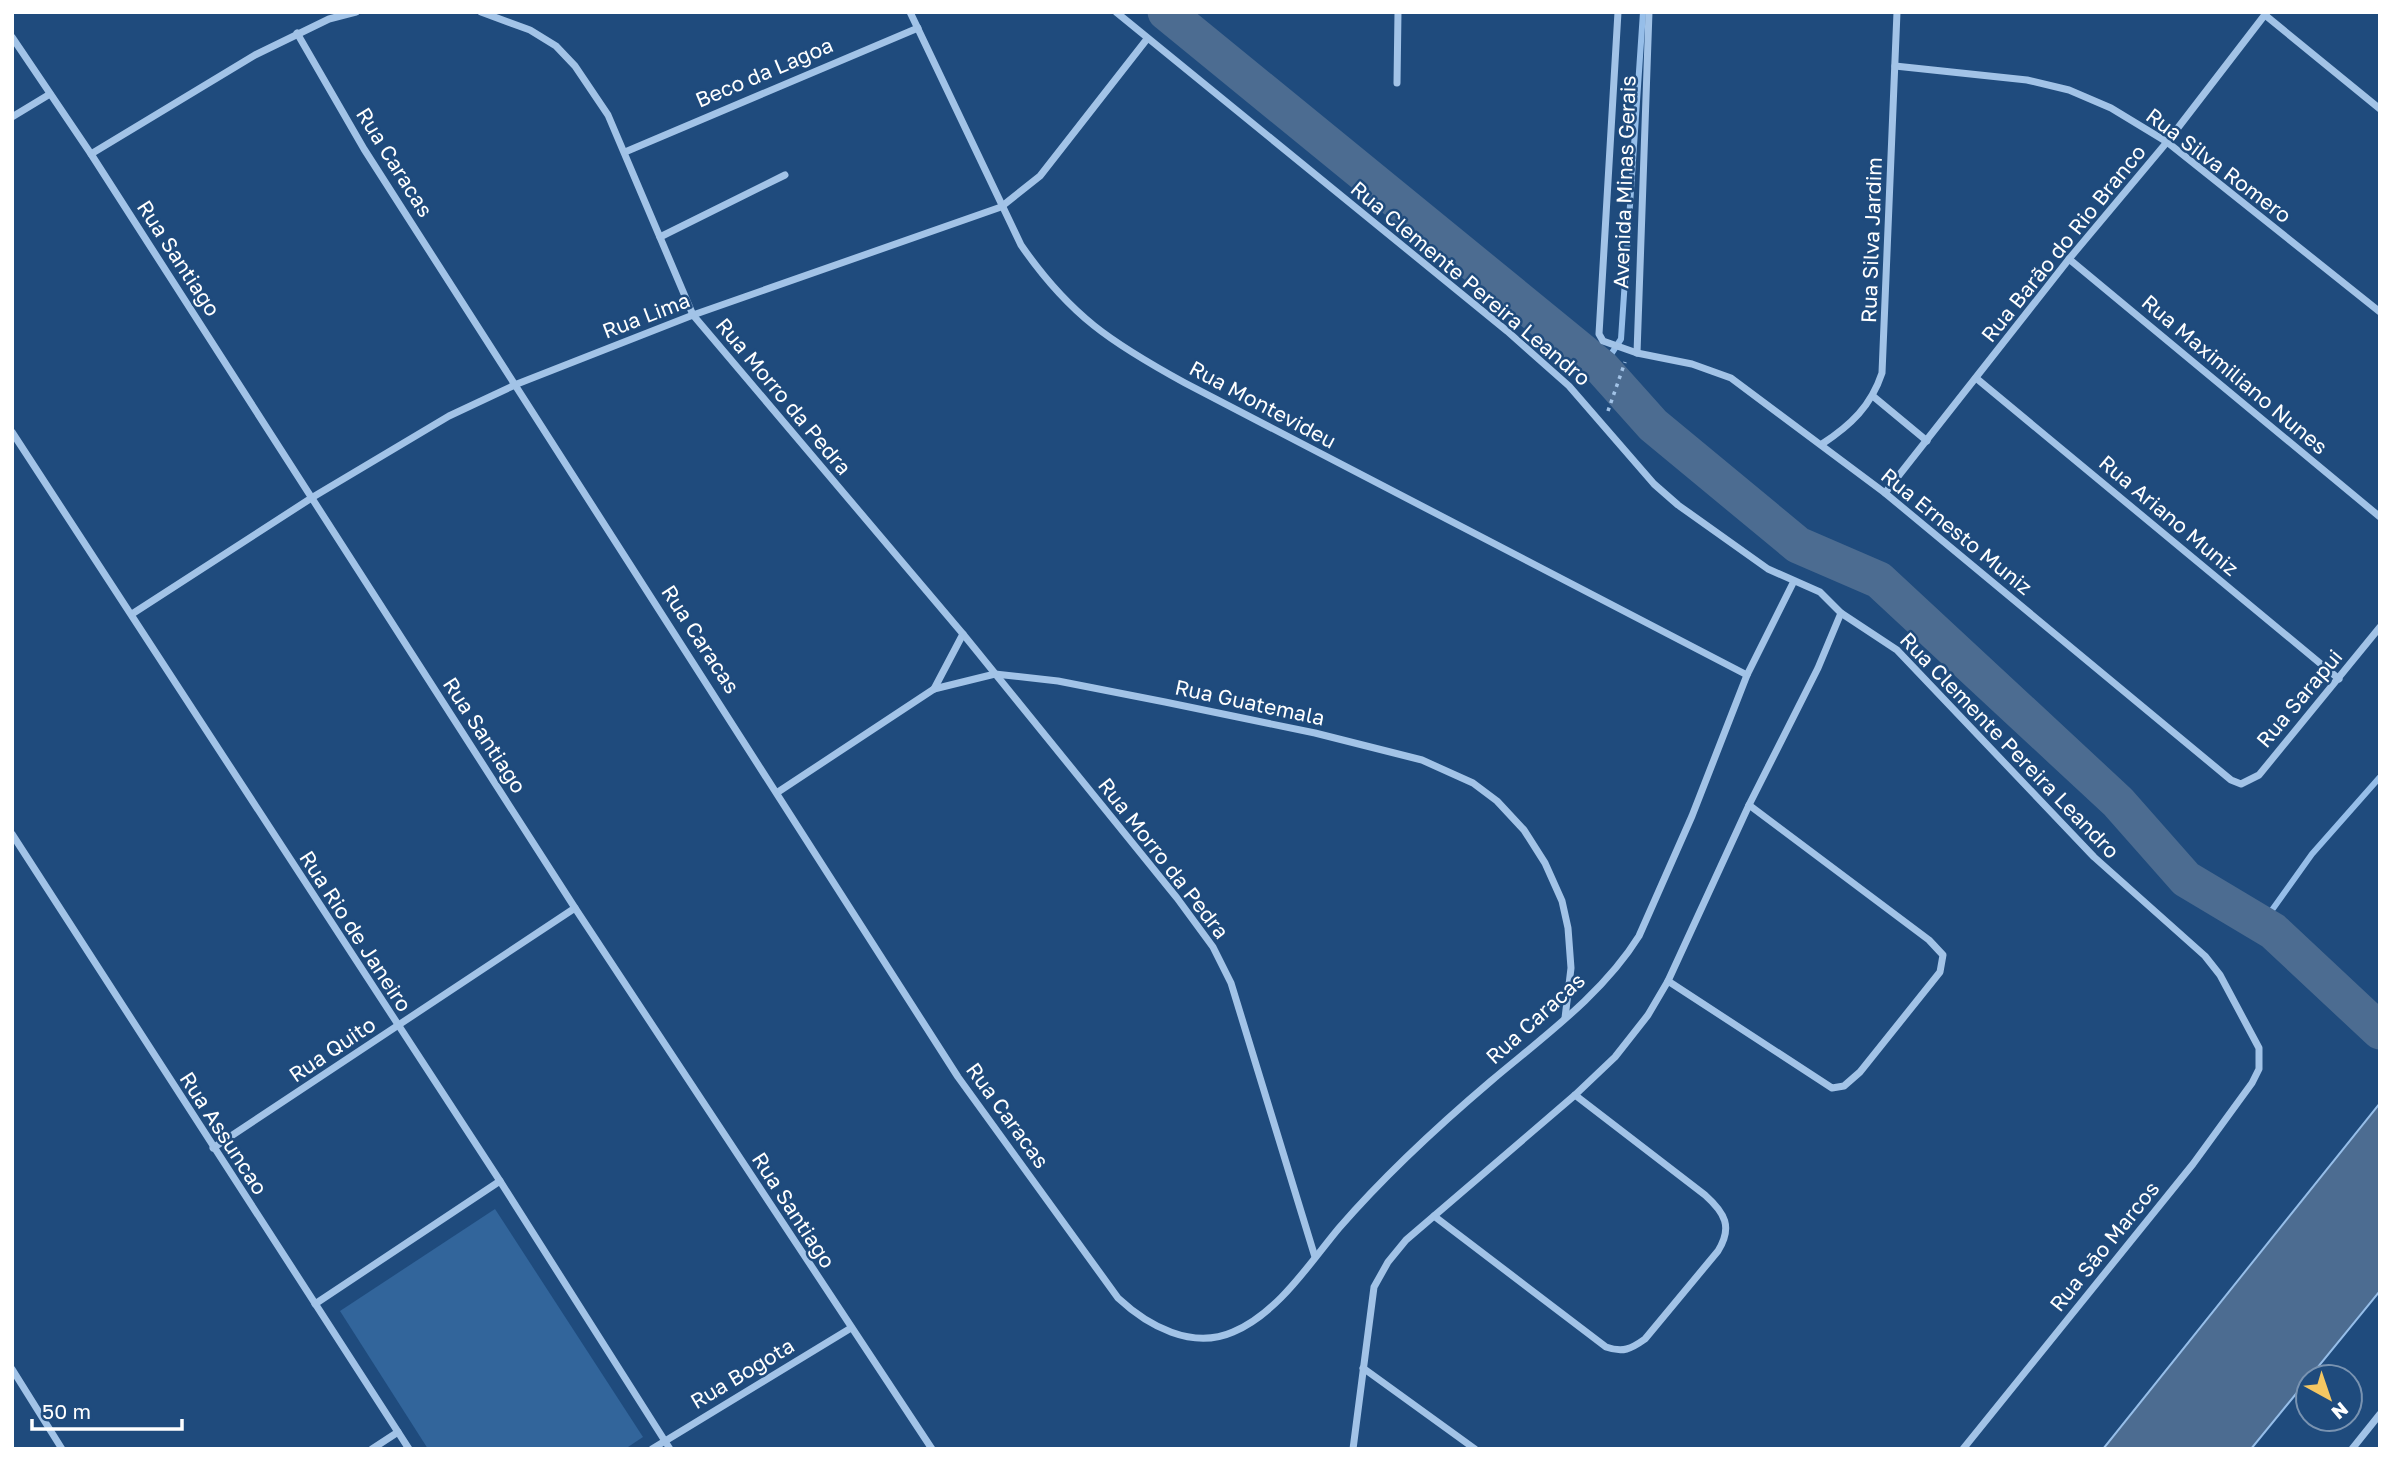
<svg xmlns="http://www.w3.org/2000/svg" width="2392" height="1461" font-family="'Golos Text',sans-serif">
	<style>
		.green { fill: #32659b }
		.water { fill: #4c6c91; stroke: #96bee9; stroke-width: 2 }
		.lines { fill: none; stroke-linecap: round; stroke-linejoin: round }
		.stream { stroke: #96bee9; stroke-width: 6 }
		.river { stroke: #4c6c91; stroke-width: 37 }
		.path { stroke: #a2c3e7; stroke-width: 3.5; stroke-dasharray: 3.5 5; stroke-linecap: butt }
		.minor { stroke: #a2c3e7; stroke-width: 7 }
		.labels { text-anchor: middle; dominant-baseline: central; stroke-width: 5; stroke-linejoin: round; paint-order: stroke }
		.street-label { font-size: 21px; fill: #fff; stroke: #1f4b7d }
	</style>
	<rect width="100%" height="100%" fill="#1f4b7d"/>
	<!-- green -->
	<polygon class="green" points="495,1209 643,1437 625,1449 428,1449 340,1311"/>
	<!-- water -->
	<polygon class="water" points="2380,1103 2380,1291 2251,1449 2103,1449"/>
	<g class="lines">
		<!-- stream -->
		<g class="stream">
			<polyline points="1602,368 1621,339 1643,12"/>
			<polyline points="2262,924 2312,854 2380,777"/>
		</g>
		<!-- river -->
		<polyline class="river" points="1166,12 1602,368 1653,425 1798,545 1879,580 2118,802 2186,879 2273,931 2380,1031"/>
		<!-- path -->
		<polyline class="path" points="1608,411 1625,362"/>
		<!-- minor -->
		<g class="minor">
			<polyline points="481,12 530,30 556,46 575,66 608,115 693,315 963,634 1177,898 1213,947 1231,983 1315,1257"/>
			<path d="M910 12 1021 245C1070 316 1112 343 1185 383L1747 675"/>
			<polyline points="1116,12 1507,331 1569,386 1654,484 1678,505 1768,569 1820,592 1841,613 1897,650 2094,857 2205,956 2220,975 2259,1048 2259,1069 2252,1083 2193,1164 1963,1449"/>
			<polyline points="1618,12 1599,334 1603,341 1637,353 1692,364 1731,378 1885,493 2231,780 2241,784 2259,775 2380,627"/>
			<polyline points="2265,15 2380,109"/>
			<path d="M297 33 364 149 958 1077 1118 1298C1148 1326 1192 1350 1233 1332 1278 1313 1309 1264 1339 1228 1385 1175 1438 1126 1491 1081 1543 1037 1603 994 1639 936L1692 816 1747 675 1793 583"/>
			<polyline points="12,37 91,154 575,908 932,1449"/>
			<polyline points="1895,66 2027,80 2069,90 2111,108 2167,142 2380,312"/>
			<polyline points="1397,83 1398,12"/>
			<polyline points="12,117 50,94"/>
			<polyline points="625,152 918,28"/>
			<polyline points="91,154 255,55 329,19 356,12"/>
			<polyline points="660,237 785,175"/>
			<polyline points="2069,259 2380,517"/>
			<polyline points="1637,353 1649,12"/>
			<polyline points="1976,378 2339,679"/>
			<polyline points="1874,397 1927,441"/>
			<polyline points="12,432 500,1181 670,1449"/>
			<path d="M1822 444C1851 425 1871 406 1882 373L1897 12"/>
			<polyline points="1885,493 2069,259 2167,142 2267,12"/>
			<polyline points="132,614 313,497 449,416 517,384 693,315 1001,207 1040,176 1147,39"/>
			<polyline points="934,689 963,634"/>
			<polyline points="778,792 934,689 995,674 1058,681 1165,702 1315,733 1422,760 1473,783 1497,801 1524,830 1545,863 1562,901 1568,928 1571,968 1565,1018"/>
			<polyline points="12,834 409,1449"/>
			<polyline points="1668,981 1832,1088 1844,1086 1860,1072 1940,972 1943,955 1929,940 1749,805"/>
			<polyline points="213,1148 575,908"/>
			<path d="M1434 1216 1606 1347C1623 1353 1631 1349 1645 1339L1718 1251C1733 1227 1725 1213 1705 1195L1575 1095"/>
			<polyline points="315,1304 500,1181"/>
			<polyline points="1363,1368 1475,1449"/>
			<polyline points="12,1369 62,1449"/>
			<polyline points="372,1449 398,1432"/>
			<polyline points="652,1449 851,1328"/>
			<polyline points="1353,1449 1374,1287 1388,1262 1406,1240 1575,1095 1615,1057 1648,1015 1668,981 1749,805 1818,668 1841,613"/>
			<polyline points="2352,1449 2380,1414"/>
		</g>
	</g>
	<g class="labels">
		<!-- street labels -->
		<g class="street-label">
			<text transform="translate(764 72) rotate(-23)">Beco da Lagoa</text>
			<text transform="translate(395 162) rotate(58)">Rua Caracas</text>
			<text transform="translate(2219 165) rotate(37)">Rua Silva Romero</text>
			<text transform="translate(1624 182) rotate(-88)">Avenida Minas Gerais</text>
			<text transform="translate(1871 240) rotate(-88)">Rua Silva Jardim</text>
			<text transform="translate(2063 243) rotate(-51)">Rua Barão do Rio Branco</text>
			<text transform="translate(179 258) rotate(57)">Rua Santiago</text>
			<text transform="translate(1471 283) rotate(40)">Rua Clemente Pereira Leandro</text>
			<text transform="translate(646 315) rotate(-21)">Rua Lima</text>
			<text transform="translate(2235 374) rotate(40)">Rua Maximiliano Nunes</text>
			<text transform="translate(784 396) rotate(50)">Rua Morro da Pedra</text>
			<text transform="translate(1263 404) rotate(28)">Rua Montevideu</text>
			<text transform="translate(2169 515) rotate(40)">Rua Ariano Muniz</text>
			<text transform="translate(1957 531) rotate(39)">Rua Ernesto Muniz</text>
			<text transform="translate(701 639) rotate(57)">Rua Caracas</text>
			<text transform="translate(2299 698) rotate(-50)">Rua Sarapui</text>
			<text transform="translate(1250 702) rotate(12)">Rua Guatemala</text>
			<text transform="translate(485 735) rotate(57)">Rua Santiago</text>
			<text transform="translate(2010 745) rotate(46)">Rua Clemente Pereira Leandro</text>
			<text transform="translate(1164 858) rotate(52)">Rua Morro da Pedra</text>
			<text transform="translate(356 931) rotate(57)">Rua Rio de Janeiro</text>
			<text transform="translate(1535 1018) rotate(-42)">Rua Caracas</text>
			<text transform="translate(332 1049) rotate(-34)">Rua Quito</text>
			<text transform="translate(1008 1115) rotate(54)">Rua Caracas</text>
			<text transform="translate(224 1133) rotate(57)">Rua Assuncao</text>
			<text transform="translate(794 1210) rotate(57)">Rua Santiago</text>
			<text transform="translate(2104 1246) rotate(-51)">Rua Sāo Marcos</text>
			<text transform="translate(742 1373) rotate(-31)">Rua Bogota</text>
		</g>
	</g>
	<!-- border -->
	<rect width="2392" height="1461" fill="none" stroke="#ffffff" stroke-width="28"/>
	<!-- north arrow -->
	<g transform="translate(2329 1398) rotate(140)"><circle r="33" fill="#1f4b7d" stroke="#7993b1" stroke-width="2"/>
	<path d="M0-5L12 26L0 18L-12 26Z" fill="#f5c762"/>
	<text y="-10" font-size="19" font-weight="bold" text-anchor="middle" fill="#ffffff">N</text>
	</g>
	<!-- scale -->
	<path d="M32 1419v10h150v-10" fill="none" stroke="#ffffff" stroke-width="3.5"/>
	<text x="42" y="1419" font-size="21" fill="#ffffff" stroke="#1f4b7d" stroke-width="5" paint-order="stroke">50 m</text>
</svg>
